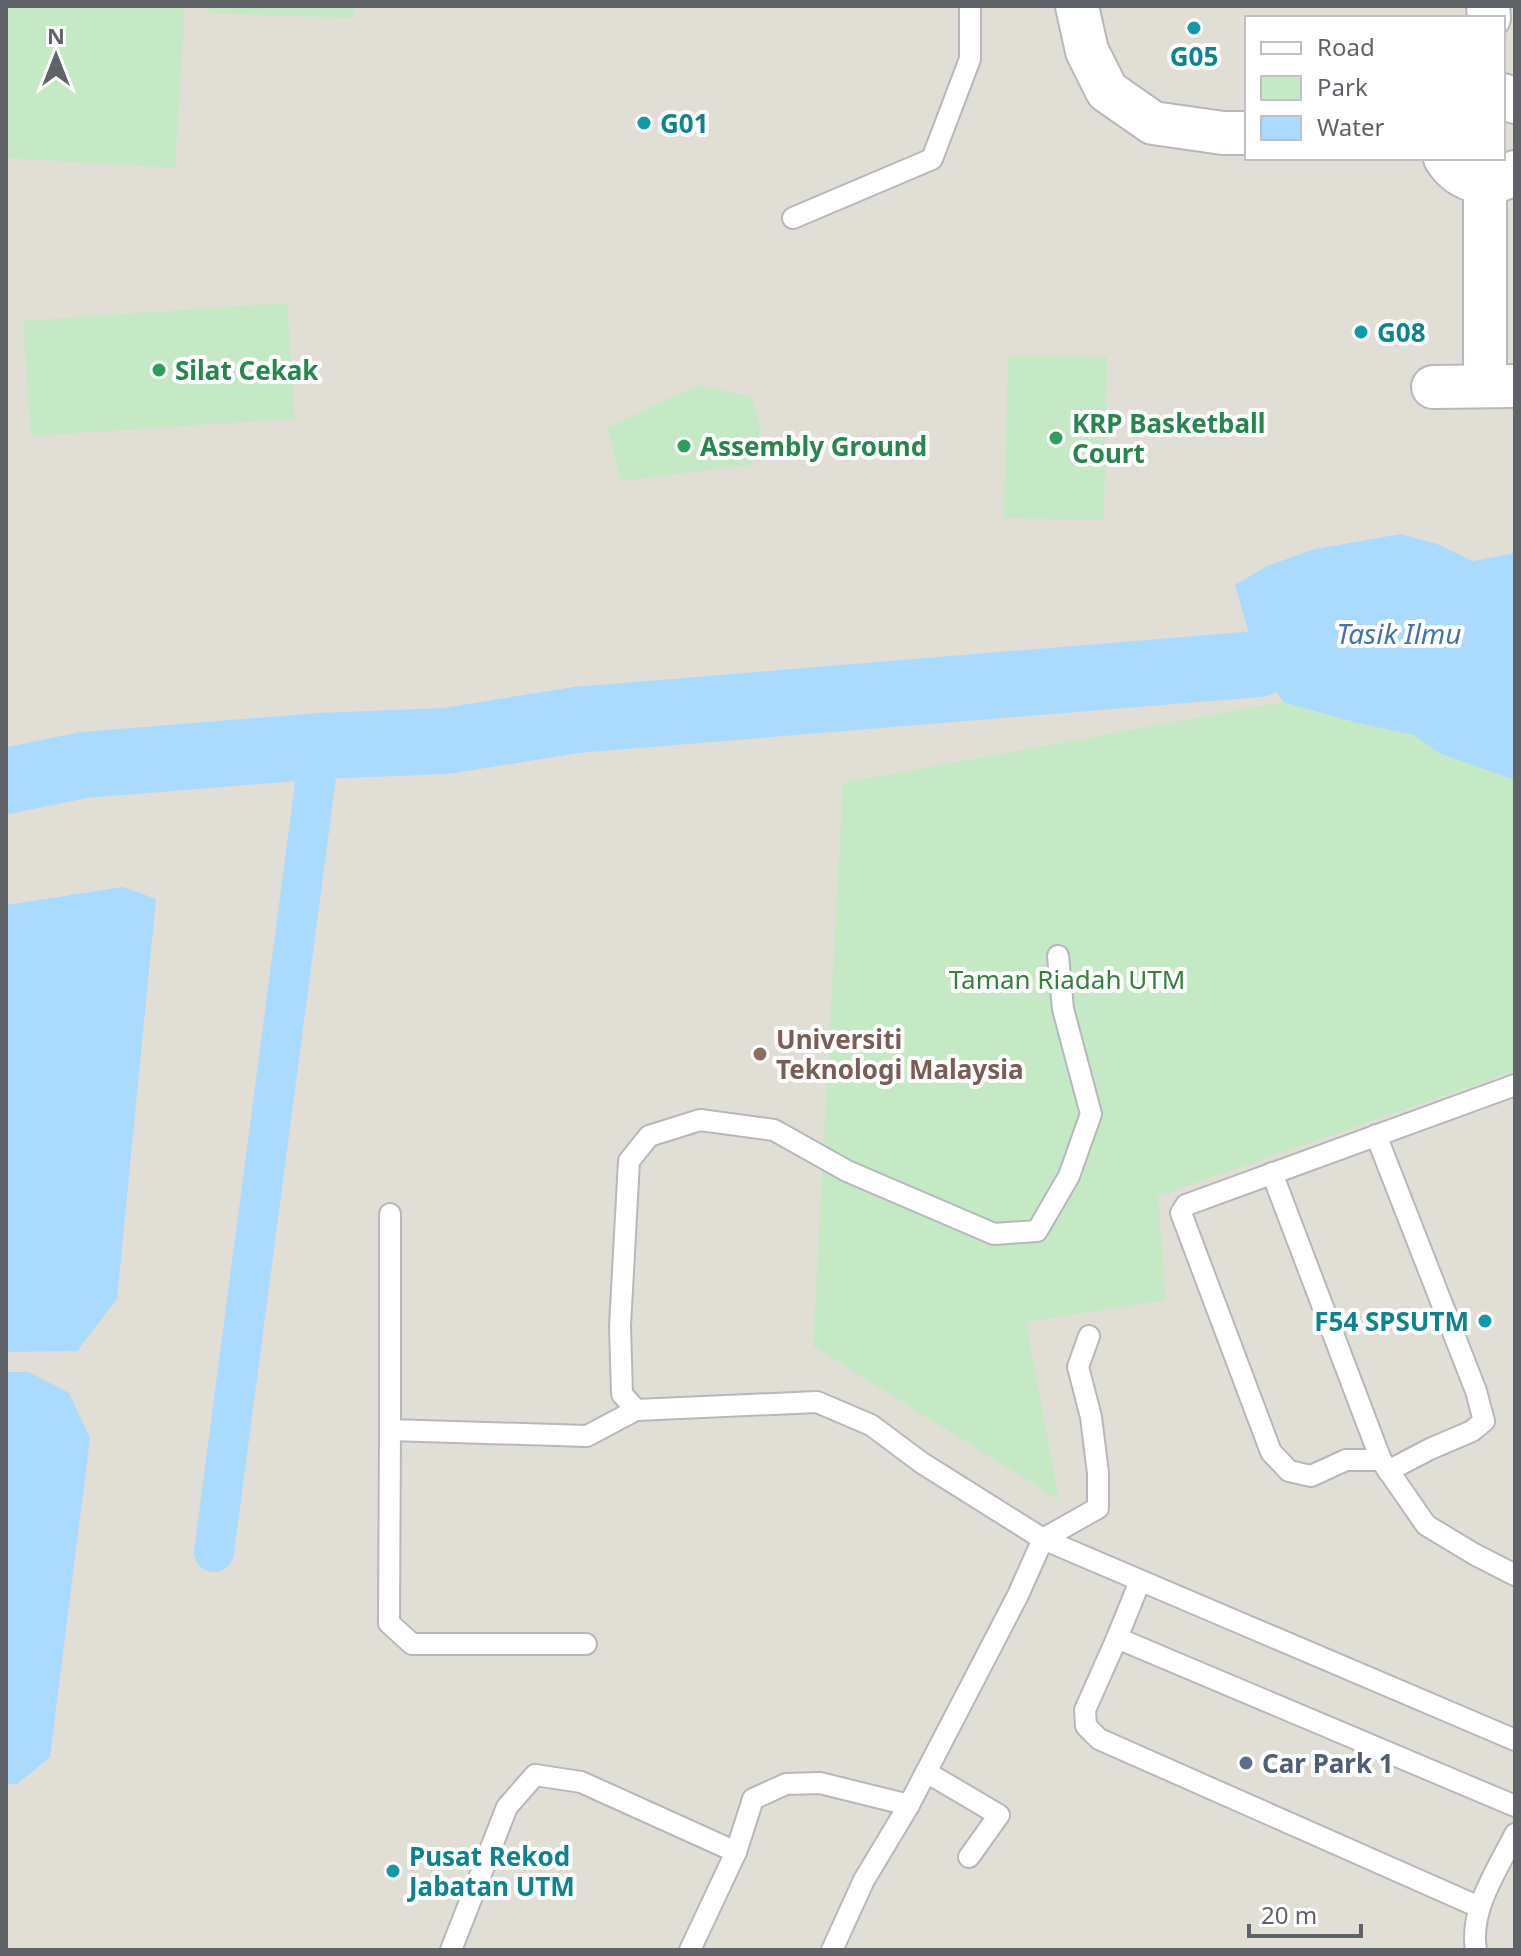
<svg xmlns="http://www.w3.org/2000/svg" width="1521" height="1956" font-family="'Noto Sans',sans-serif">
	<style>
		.education { fill: #e1ded6; fill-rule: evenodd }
		.green { fill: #c5e8c5 }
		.water { fill: #aadaff }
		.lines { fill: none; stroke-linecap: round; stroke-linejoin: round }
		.canal { stroke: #aadaff; stroke-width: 40 }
		.river { stroke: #aadaff; stroke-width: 66 }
		.lane-casing { stroke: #b5b8bc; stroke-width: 24 }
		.street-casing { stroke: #b5b8bc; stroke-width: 46 }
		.lane { stroke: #fff; stroke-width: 20 }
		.street { stroke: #fff; stroke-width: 42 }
		.culture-dot { fill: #0f9aa8; stroke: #fff; stroke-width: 3 }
		.leisure-dot { fill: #2e9e5b; stroke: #fff; stroke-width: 3 }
		.education-dot { fill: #8d6e63; stroke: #fff; stroke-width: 3 }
		.service-dot { fill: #5c6f8a; stroke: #fff; stroke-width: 3 }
		.labels { text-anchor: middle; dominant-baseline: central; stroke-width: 8; stroke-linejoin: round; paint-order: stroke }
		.culture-label { font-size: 26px; font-weight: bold; fill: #0d838f; stroke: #fff; text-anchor: start }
		.leisure-label { font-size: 26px; font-weight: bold; fill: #27864d; stroke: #fff; text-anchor: start }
		.park-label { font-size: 26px; fill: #348238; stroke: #fff }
		.education-label { font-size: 26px; font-weight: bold; fill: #785e54; stroke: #fff; text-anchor: start }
		.service-label { font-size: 26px; font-weight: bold; fill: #4e5e75; stroke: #fff; text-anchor: start }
		.water-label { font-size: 28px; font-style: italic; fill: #4174aa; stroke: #fff }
	</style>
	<rect width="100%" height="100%" fill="#f1efe8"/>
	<!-- education -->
	<path class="education" d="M6 6H1515V1950H6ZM1247 18H1503V158H1247Z"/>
	<!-- green -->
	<g class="green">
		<polygon points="6,6 185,6 175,168 6,158"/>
		<polygon points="207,6 353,6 353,18 207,13"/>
		<polygon points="287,303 295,419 31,436 23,321"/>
		<polygon points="1008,356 1107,357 1104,520 1004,518"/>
		<polygon points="697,385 752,397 761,428 751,465 621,481 607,428"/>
		<polygon points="1283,702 1358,723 1414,735 1439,753 1515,780 1515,1071 1158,1196 1166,1300 1026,1322 1059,1500 813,1346 843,783"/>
	</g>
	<!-- water -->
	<g class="water">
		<polygon points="1401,534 1437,544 1473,561 1515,553 1515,780 1439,753 1414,735 1358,723 1283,702 1258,664 1235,585 1267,566 1315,549"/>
		<polygon points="123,887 156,899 117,1299 77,1351 6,1352 6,905"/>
		<polygon points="6,1372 29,1372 69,1393 90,1438 50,1757 17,1784 6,1784"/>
	</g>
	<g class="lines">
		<!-- canal -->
		<polyline class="canal" points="214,1552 320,746"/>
		<!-- river -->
		<polyline class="river" points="6,781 84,765 320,746 446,741 576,720 1258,664"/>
		<defs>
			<g id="lane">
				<polyline points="793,218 932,159 970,59 970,6"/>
				<polyline points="1058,956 1063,1009 1091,1114 1069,1176 1037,1231 994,1234 847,1171 774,1130 700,1120 649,1136 629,1161 620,1326 622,1394 636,1410 817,1402 871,1425 922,1463 1043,1539 1515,1740"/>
				<polyline points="1515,1085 1186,1205 1181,1213 1271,1452 1289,1471 1311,1476 1346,1460 1381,1460 1426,1525 1474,1554 1515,1575"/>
				<polyline points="1376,1135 1476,1391 1484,1421 1472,1431 1430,1449 1388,1471"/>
				<polyline points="1272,1173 1381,1460"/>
				<polyline points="390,1214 390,1430 587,1436 636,1410"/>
				<polyline points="390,1430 389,1623 412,1644 586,1644"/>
				<polyline points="1140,1581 1117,1638 1085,1710 1086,1726 1099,1739 1479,1907"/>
				<polyline points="1117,1638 1515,1806"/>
				<polyline points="926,1772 999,1815 969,1857"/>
				<polyline points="451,1950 507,1807 535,1775 581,1782 736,1852"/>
				<polyline points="690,1950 736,1852 753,1799 786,1784 820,1783 909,1805"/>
				<polyline points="832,1950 864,1880 909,1805 1018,1595 1043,1539 1098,1508 1098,1473 1091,1417 1078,1367 1089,1336"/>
				<path d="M1476 1950C1469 1909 1498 1869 1515 1834"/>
			</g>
			<g id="street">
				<polyline points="1077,6 1087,51 1107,91 1153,123 1223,133 1247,133"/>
				<polyline points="1488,6 1489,18"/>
				<polyline points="1503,95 1515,102"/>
				<path d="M1445 158C1460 183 1492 190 1515 172"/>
				<polyline points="1485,183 1485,386"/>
				<polyline points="1433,387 1515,386"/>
			</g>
		</defs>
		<!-- lane casing -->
		<use href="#lane" class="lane-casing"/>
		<!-- street casing -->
		<use href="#street" class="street-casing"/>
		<!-- lane -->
		<use href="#lane" class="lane"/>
		<!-- street -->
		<use href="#street" class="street"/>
	</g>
	<!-- markers -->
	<g class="culture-dot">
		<circle cx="1194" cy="28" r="8"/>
		<circle cx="644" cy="123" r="8"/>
		<circle cx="1361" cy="332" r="8"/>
		<circle cx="1485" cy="1321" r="8"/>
		<circle cx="393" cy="1871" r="8"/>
	</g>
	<g class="leisure-dot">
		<circle cx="159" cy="370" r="8"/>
		<circle cx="1056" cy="438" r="8"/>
		<circle cx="684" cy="446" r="8"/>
	</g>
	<circle class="education-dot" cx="760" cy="1054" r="8"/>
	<circle class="service-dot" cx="1246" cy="1763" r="8"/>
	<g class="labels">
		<!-- culture labels -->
		<g class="culture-label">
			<text x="1194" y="56" text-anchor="middle">G05</text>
			<text x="660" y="123">G01</text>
			<text x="1377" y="332">G08</text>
			<text x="1469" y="1321" text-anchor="end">F54 SPSUTM</text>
			<text x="409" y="1856">Pusat Rekod<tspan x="409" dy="30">Jabatan UTM</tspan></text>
		</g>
		<!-- leisure labels -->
		<g class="leisure-label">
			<text x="175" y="370">Silat Cekak</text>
			<text x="1072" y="423">KRP Basketball<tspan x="1072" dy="30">Court</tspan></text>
			<text x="700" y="446">Assembly Ground</text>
		</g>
		<!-- park labels -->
		<g class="park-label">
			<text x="1067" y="979">Taman Riadah UTM</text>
		</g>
		<!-- education labels -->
		<g class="education-label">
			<text x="776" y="1039">Universiti<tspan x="776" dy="30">Teknologi Malaysia</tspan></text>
		</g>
		<!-- service labels -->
		<g class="service-label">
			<text x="1262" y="1763">Car Park 1</text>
		</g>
		<!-- water labels -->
		<g class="water-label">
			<text x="1399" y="633">Tasik Ilmu</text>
		</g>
	</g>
	<!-- border -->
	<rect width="1521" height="1956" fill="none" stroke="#5f6368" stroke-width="16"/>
	<!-- legend -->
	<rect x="1245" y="16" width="260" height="144" fill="#ffffff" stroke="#bfc1c3" stroke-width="2"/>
	<rect x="1261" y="42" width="40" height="12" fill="#ffffff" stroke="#bfc1c3" stroke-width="2"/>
	<text x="1317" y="56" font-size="24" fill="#5f6368">Road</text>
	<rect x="1261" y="76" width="40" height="24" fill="#c5e8c5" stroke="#bfc1c3" stroke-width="2"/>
	<text x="1317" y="96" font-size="24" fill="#5f6368">Park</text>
	<rect x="1261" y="116" width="40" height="24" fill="#aadaff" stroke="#bfc1c3" stroke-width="2"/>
	<text x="1317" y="136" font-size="24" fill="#5f6368">Water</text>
	<!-- north arrow -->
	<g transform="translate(56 56)" stroke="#ffffff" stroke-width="6" paint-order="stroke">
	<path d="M0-6L14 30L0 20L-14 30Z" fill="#5f6368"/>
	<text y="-12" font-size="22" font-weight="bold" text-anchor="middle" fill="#5f6368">N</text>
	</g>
	<!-- scale -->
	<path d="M1249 1924v12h112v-12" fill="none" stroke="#5f6368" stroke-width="4"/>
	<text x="1261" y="1924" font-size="24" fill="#5f6368" stroke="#ffffff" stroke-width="6" paint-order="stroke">20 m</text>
</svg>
